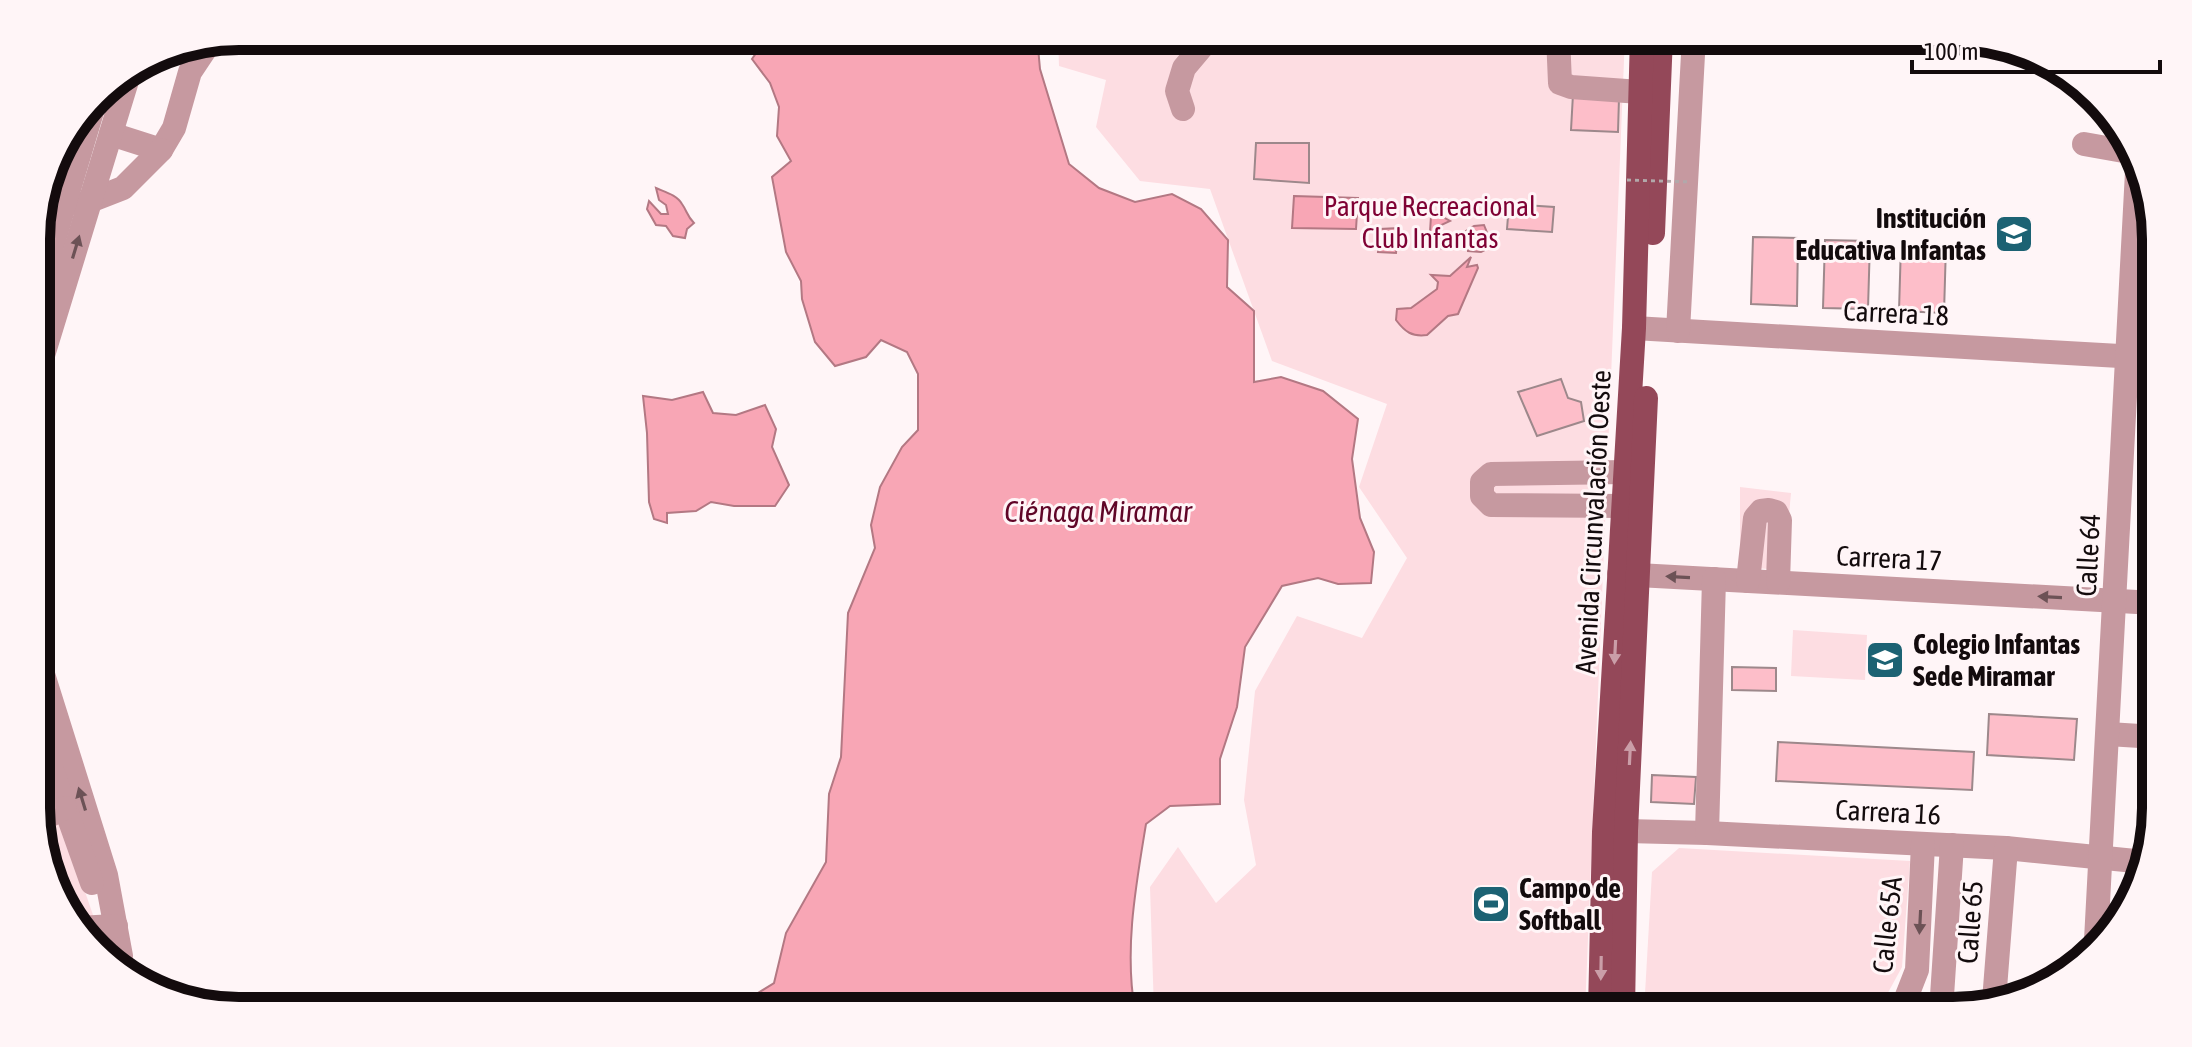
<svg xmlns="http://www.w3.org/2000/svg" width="2192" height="1047" font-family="'Asap Condensed',sans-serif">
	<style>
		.green { fill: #fddde2 }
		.water { fill: #f8a6b5; stroke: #b37883; stroke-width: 2 }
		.building { fill: #fdbec9; stroke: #9d888b; stroke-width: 2 }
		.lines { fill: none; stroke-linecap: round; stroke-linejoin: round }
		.minor { stroke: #c699a0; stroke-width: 24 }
		.major { stroke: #944859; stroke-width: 24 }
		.path-bridge { stroke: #b2a8aa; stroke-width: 3; stroke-dasharray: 4 4; stroke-linecap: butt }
		.oneway { fill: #6c5256 }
		.oneway2 { fill: #ca9ea8 }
		.labels { text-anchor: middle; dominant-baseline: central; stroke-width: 6; stroke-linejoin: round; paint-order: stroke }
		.park-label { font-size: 28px; fill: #7f0134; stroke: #fff5f7 }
		.poi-label { font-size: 28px; font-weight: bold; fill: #130b0d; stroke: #fff5f7; text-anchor: start }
		.street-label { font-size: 28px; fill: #130b0d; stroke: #fff5f7 }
		.water-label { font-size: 30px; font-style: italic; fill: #600527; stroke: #fff5f7 }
		.rim { fill: none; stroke: #130b0d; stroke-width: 10 }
	</style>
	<rect width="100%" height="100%" fill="#fff5f7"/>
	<!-- green -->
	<g class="green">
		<polygon points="1058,36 1625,36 1585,1011 1154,1011 1150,887 1178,847 1216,903 1256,865 1244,800 1255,691 1297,616 1362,638 1407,558 1359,487 1387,404 1272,361 1210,189 1140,181 1096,127 1106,80 1059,66"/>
		<polygon points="1744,36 1830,36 1829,50 1743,49"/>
		<polygon points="1740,487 1791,493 1784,570 1740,567"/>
		<polygon points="1793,630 1867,635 1865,680 1791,676"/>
		<polygon points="38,754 94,918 72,918 38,835"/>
		<polygon points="1679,848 1910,861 1902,967 1878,1011 1644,1011 1652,872"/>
	</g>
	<!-- water -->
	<g class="water">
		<path d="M768 36H1037L1040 69 1069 164 1099 188 1135 202 1172 194 1201 209 1228 240 1227 287 1254 311V382L1281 377 1323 391 1358 419 1352 459 1360 518 1374 552 1371 583 1338 584 1318 578 1282 586 1245 647 1237 707 1220 759V804L1170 806 1146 824C1136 885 1124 949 1135 1011H729L774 983 786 933 826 862 829 794 841 757 848 613 875 548 871 525 880 487 902 447 918 430V374L907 352 881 340 866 357 835 366 815 342 802 299 801 281 786 252 772 177 791 161 777 136 779 107 770 83 752 59Z"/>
		<path d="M656 188C665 192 677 195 682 204 687 211 687 216 694 223L687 229 685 238 673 236 666 226 656 225 647 209 649 201 661 214H668L666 205 659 200Z"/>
		<polygon points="1294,196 1358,198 1356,229 1292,228"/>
		<polygon points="1440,211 1443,217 1450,221 1439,226 1440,239 1451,242 1447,249 1429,247 1431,216"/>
		<polygon points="1484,225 1488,235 1485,241 1487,249 1481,252 1468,251 1466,231 1474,226"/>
		<polygon points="1398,228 1396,253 1378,252 1380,229"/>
		<path d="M1471 257 1467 267 1477 265 1478 268 1458 314 1448 316 1427 335C1412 337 1405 332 1396 320L1397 309 1411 308 1437 289 1438 282 1431 275 1450 276Z"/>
		<polygon points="703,392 713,413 736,415 765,405 776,429 772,447 789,485 775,506 734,506 711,502 696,511 667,513 667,523 654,519 649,502 647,433 643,396 672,400"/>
	</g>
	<!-- building -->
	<g class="building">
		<polygon points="1573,94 1619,98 1618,132 1571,130"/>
		<polygon points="1256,143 1309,143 1309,183 1254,179"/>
		<polygon points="1509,204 1554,207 1552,232 1507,229"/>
		<polygon points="1753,237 1798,238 1797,306 1751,304"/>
		<polygon points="1825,240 1870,241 1868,309 1823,308"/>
		<polygon points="1901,244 1946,245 1944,313 1899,311"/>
		<polygon points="1561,379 1568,398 1581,402 1584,421 1537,436 1518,392"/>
		<polygon points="1732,667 1776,668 1776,691 1732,690"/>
		<polygon points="1989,714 2077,719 2074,760 1987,755"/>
		<polygon points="1778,742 1974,752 1972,790 1776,781"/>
		<polygon points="1652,775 1696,777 1694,804 1651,802"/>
	</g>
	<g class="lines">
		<!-- minor -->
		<g class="minor">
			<polyline points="1558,36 1560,83 1571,87 1640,92"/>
			<polyline points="1183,109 1177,91 1184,68 1211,36"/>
			<polyline points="111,134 161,150 174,128 190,72 210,42"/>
			<polyline points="2084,144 2129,152"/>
			<polyline points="82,204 123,188 161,150"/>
			<polyline points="37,297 96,98"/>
			<polyline points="1634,328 2155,358"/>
			<polyline points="1678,331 1694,36"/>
			<polyline points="37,375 130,71"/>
			<polyline points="1624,506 1491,505 1482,496 1482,482 1491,474 1626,472"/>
			<polyline points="1619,574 2155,603"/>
			<polyline points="1748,581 1755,518 1761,511 1769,510 1776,512 1780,520 1778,582"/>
			<polyline points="37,655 106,875 121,956"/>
			<polyline points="38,731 92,883"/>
			<polyline points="2108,734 2156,737"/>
			<polyline points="38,821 65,808"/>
			<polyline points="1626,831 1707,833 2006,848 2145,862"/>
			<polyline points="1707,833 1714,579"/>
			<polyline points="77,928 116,926"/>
			<polyline points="2096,940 2137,172"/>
			<polyline points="1994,1001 2006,848"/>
			<polyline points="1901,1011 1917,970 1923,844"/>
			<polyline points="1941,1011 1952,845"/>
		</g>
		<!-- major -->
		<g class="major">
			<polyline points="1653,233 1661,36"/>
			<polyline points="1600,1011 1604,832 1634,328 1642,36"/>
			<polyline points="1623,1011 1626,831 1646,398"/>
		</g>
		<!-- path-bridge -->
		<polyline class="path-bridge" points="1627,180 1691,182"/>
	</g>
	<!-- one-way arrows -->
	<defs><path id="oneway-solid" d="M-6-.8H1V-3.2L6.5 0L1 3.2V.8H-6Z" transform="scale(2)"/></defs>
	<g class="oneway">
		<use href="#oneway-solid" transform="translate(76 247) rotate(-73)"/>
		<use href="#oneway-solid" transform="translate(1678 577) rotate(-177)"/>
		<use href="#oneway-solid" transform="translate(2050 597) rotate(-177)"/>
		<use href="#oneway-solid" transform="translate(82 799) rotate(-107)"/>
		<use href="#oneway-solid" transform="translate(1920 922) rotate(93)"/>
	</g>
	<g class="oneway2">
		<use href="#oneway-solid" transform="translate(1615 652) rotate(93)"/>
		<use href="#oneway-solid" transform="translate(1630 753) rotate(-87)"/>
		<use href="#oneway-solid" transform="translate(1601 968) rotate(91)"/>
	</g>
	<!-- icons -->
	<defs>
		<symbol id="school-square" viewBox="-11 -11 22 22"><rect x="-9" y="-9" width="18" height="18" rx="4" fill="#1c6273" stroke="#fff5f7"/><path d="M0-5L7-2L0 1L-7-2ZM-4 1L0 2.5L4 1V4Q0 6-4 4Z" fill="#fff"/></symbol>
		<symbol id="stadium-square" viewBox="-11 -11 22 22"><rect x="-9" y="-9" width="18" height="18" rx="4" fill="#1c6273" stroke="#fff5f7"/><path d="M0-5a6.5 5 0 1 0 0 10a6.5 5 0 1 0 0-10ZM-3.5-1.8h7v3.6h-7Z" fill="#fff"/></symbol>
	</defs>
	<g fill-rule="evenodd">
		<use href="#school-square" x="1992" y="212" width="44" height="44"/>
		<use href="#school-square" x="1863" y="638" width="44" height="44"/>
		<use href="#stadium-square" x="1469" y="882" width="44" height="44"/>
	</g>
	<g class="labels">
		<!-- park labels -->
		<g class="park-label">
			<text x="1430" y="206">Parque Recreacional<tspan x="1430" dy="32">Club Infantas</tspan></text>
		</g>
		<!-- poi labels -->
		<g class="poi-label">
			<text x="1986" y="218" text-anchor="end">Institución<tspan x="1986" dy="32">Educativa Infantas</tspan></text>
			<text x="1913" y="644">Colegio Infantas<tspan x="1913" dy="32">Sede Miramar</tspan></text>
			<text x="1519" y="888">Campo de<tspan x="1519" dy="32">Softball</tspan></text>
		</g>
		<!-- street labels -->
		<g class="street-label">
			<text transform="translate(1896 313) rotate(3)">Carrera 18</text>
			<text transform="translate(1593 522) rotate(-87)">Avenida Circunvalación Oeste</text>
			<text transform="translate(2088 555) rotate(-87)">Calle 64</text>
			<text transform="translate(1889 558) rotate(3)">Carrera 17</text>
			<text transform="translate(1888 812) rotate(3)">Carrera 16</text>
			<text transform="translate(1970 922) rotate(-86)">Calle 65</text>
			<text transform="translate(1887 925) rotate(-84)">Calle 65A</text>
		</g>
		<!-- water labels -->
		<g class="water-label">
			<text x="1098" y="511">Ciénaga Miramar</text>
		</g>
	</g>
	<!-- crop -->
	<path d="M0 0H2192V1047H0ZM239 50H1953A189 189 0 0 1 2142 239V808A189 189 0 0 1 1953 997H239A189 189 0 0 1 50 808V239A189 189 0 0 1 239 50Z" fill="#fff5f7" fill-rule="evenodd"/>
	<path class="rim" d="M239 50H1953A189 189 0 0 1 2142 239V808A189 189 0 0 1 1953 997H239A189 189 0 0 1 50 808V239A189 189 0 0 1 239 50Z"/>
	<!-- scale -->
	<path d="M1912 60v12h248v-12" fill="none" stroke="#130b0d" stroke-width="4"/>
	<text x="1924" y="60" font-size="24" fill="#130b0d" stroke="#fff5f7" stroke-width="6" paint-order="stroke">100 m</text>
</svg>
